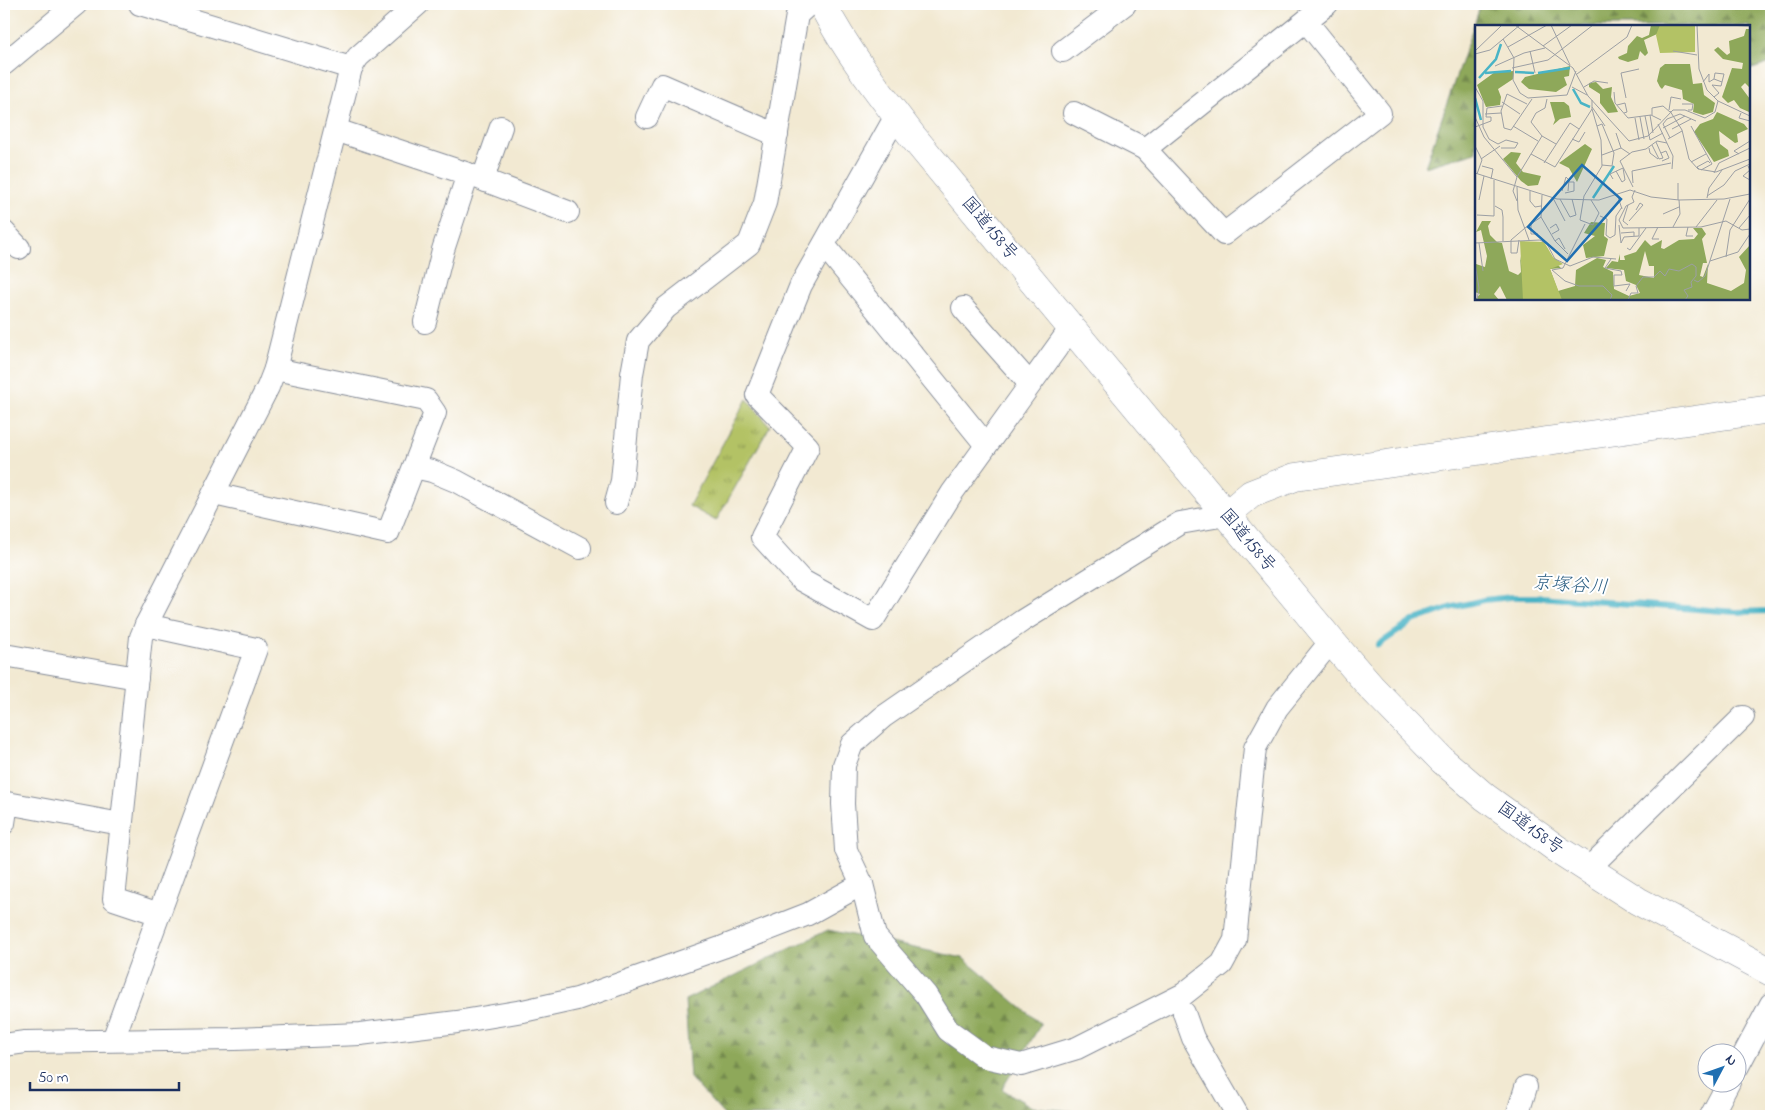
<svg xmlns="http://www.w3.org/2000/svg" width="1775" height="1120" font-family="'Indie Flower','Klee One',sans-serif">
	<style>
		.forest { fill: url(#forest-firs); stroke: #546c5c }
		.park { fill: url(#park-tufts); stroke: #677862 }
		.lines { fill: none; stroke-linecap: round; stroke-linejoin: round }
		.stream { stroke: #49b4c6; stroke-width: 6 }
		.street-casing { stroke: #868c98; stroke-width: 24 }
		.secondary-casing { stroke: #868c98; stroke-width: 29 }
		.highway-casing { stroke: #868c98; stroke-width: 29 }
		.street { stroke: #fff; stroke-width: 22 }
		.secondary { stroke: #fff; stroke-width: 28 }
		.highway { stroke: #fff; stroke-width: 28 }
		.labels { text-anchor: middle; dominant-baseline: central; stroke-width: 4; stroke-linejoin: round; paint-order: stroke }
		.street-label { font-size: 18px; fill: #1b2f5e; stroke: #fff }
		.water-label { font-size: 19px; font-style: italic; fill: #2b5e82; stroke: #fff }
		.inset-river { fill: none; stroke: #49b4c6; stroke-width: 2.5 }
		.inset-road { fill: none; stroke: #9c9fa4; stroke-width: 1 }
		.view { fill: #1f6fb2; fill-opacity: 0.15; stroke: #1f6fb2; stroke-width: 2.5 }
		.inset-edge { fill: none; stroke: #1b2f5e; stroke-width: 2.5 }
	</style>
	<defs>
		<pattern id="forest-firs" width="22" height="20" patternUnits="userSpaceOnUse" patternTransform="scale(1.25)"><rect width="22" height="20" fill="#8ea85a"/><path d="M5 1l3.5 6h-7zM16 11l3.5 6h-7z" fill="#73894e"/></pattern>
		<pattern id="park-tufts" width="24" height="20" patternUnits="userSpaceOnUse" patternTransform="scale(1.25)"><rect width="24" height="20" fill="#b3c265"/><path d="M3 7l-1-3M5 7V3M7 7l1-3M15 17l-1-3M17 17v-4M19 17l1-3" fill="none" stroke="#919e56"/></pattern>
	</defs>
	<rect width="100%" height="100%" fill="#fff"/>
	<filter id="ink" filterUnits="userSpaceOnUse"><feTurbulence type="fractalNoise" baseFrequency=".02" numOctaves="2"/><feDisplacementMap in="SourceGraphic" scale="10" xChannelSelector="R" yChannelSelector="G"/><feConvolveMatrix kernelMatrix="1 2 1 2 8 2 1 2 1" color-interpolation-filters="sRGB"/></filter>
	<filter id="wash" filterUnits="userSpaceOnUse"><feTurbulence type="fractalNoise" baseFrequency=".0096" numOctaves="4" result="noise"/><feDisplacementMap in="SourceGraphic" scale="20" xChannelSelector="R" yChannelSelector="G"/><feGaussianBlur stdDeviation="1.12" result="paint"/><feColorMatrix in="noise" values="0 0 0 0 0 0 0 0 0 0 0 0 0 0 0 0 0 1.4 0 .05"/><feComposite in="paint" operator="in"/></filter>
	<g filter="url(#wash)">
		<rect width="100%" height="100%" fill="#f2e9d2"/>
		<!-- forest -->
		<g class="forest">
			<polygon points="1481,4 1771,4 1771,63 1749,70 1749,26 1476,26 1476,152 1425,167"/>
			<polygon points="828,930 963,958 1041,1024 1002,1089 1032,1107 1071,1111 1074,1116 725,1116 690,1078 685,1000"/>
		</g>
		<!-- park -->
		<polygon class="park" points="747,399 770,426 716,521 689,506"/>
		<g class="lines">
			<!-- stream -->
			<polyline class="stream" points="1378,645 1413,621 1449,608 1484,600 1511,597 1539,597 1736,612 1771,611"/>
		</g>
	</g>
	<g filter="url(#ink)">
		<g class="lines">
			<defs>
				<g id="street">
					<polyline points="140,4 351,68"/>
					<polyline points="1063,51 1125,4"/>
					<polyline points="4,64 76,4"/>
					<polyline points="1074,113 1145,149 1224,234 1380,113 1306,21"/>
					<polyline points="896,116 801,285 757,395 808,447 762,537 801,580 873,620 952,493 1071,328"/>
					<polyline points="647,117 662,85 777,135"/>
					<polyline points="336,130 468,174 568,212"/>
					<polyline points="1145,149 1327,4"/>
					<polyline points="486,181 486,170 501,127"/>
					<polyline points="4,232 19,248"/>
					<polyline points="824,245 986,445"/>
					<polyline points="963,308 1030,384"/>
					<polyline points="425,322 443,250 468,174"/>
					<polyline points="414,467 432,471 456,481 580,548"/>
					<polyline points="214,494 388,533 435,413 426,400 275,369"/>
					<polyline points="616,503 622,481 632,374 638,341 666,308 749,244 765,203 797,15 809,4"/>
					<polyline points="1226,515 1180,523 1022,621 883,717 852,744 844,765 843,804 846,850 862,884 875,936 926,995 948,1030 985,1057 1021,1065 1077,1048 1184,994 1222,964 1235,940 1255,748 1277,708 1331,641"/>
					<polyline points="146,625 256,649 159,914"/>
					<polyline points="10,656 137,678"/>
					<polyline points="4,823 7,803 121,824"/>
					<polyline points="1588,869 1743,717"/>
					<polyline points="1184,1013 1193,1038 1238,1116"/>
					<polyline points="113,1040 159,914 114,899 141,637 146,625 268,387 275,369 351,68 358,57 418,4"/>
					<polyline points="4,1045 25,1042 235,1039 360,1034 457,1022 523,1011 577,999 723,947 808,914 862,884"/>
					<polyline points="1738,1066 1771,1004"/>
					<polyline points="1517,1116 1526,1087"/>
					<polyline points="1711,1116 1729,1082"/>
				</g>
				<polyline id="secondary" points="1226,515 1251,494 1295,477 1771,409"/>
				<path id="highway" d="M822 4C847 52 880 94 913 137L1331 641 1371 687 1442 760 1485 797 1557 849 1638 901 1771 972"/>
			</defs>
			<!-- street casing -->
			<use href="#street" class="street-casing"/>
			<!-- secondary casing -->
			<use href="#secondary" class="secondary-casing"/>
			<!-- highway casing -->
			<use href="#highway" class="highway-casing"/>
			<!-- street -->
			<use href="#street" class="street"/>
			<!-- secondary -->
			<use href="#secondary" class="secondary"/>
			<!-- highway -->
			<use href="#highway" class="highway"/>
		</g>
	</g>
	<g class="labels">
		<!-- street labels -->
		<g class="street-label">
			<text transform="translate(989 229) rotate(50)">国道158号</text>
			<text transform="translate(1247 541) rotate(50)">国道158号</text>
			<text transform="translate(1530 829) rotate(36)">国道158号</text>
		</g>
		<!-- water labels -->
		<g class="water-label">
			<text transform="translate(1570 586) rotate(4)">京塚谷川</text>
		</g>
	</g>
	<!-- overview -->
	<g transform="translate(1475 25)">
		<rect width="275" height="275" fill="#f2e9d2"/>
		<path d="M176 0H193V4L169 15 173 28 170 31 165 26 163 34 153 37 144 34 143 32 152 28 153 21 162 11 167 13 174 10ZM271 4H275V63L270 58 266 62 275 74 274 87 265 83 259 75 253 78 247 72 257 43 267 44 268 38 248 34 239 25 243 22 252 30 255 28 254 16 269 11ZM190 39H215L218 59 227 58 229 70 240 78 238 87 228 90 218 87 219 79 208 74 207 65 190 60 187 64 185 62 182 56 185 43ZM95 41 94 51 89 52 92 60 81 67 54 64 46 57 50 52ZM39 46 38 54 23 64 26 72 25 80 11 82 2 60 20 47ZM121 57 128 64 137 62 136 72 143 87 133 88 125 78V69L114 62V58ZM75 77H89L94 81 96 92 85 94 78 100 80 95ZM242 87 269 99 273 104 262 109 263 117 260 118 244 106 245 119 253 125 254 131 239 137 219 107 225 99 238 94ZM110 119 117 124 102 157 94 143 84 138ZM36 127 46 128 41 138 48 147 66 151 63 160 53 161 46 156 28 134ZM7 196H16L13 201 15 210 22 217 27 218 34 246 43 250 46 247 45 231 54 275H32L25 261 19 269 24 275H0L5 269 0 267V243L1 239 10 242 12 231 6 205 1 207ZM116 197 130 198 129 211 133 214 129 231 111 233 108 220 120 211 109 208ZM218 203H227L231 209 227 214 232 238H228L225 251 228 252 233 239 232 258 256 266 269 258 271 245 264 232 275 220V275H81L75 255 74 231 86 243 75 244 83 266 100 261 101 245 122 233 131 235 128 242 138 247 139 264 154 271 165 268 161 260 151 256 149 245 131 243 137 236 143 237 145 229V235H150L149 231 161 227 170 215 176 221 187 215 186 223 189 224 204 215 219 214 223 209ZM170 226 174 241H179V253L164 250Z" fill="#8ea85a" fill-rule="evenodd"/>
		<path d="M185 0H220V27L185 28 181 10ZM45 216 69 217 78 232 88 239 75 244 87 275H48Z" fill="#b3c265"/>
		<path class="inset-river" d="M40 47 59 48M10 48 36 46M63 48 95 43M4 53 21 34 26 19M98 64 106 78 115 82M0 73 6 95M118 173 139 141"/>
		<path class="inset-road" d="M40 0 98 43 113 71 154 116 173 111 198 85H210L230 93 240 87 243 76M76 0 95 40M222 0 224 44 232 65 243 76 275 91M249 0 275 1M28 14 39 33 38 55 45 68 53 73 92 70 101 46M68 21 97 0M33 22 72 0M0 26 26 1M55 26 60 48M198 26 222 30M0 29 15 25 45 0M20 41 49 28 70 23M37 43 73 35 118 0M102 49 152 12 157 0M228 57 234 49V57L239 54 247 57M0 62 8 76V102L14 114 23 119 31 115 43 118 40 123H26M97 62 112 70M109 62 119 56 133 58M139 67 140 78 153 93 176 90 186 95M239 72 244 68 237 60 246 61 249 49 240 48 239 54M151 73 146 48 164 44M27 77 45 89M52 79 32 69 26 86 29 103 36 105 57 74M207 79H218L217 85H213M142 80 150 78 152 87 149 88M117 82 130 101M194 85 196 72 206 74M195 86 207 105 214 134 223 144 241 147 275 134M266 88 264 93 275 96M10 89 26 88M175 90 178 108M177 90V83L188 81 195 87M170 91 175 115 188 108M0 92 9 112 42 152M165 92 169 114M160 93 164 115M183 99 198 131 197 144M38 101 63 116M122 101 127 99 139 128 137 141 127 140M216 101 237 139 226 145M0 102 16 96V92H11L12 83 27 81M188 103 210 91M197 104 216 94M141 108 146 123M67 111 56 97 61 88 70 83 72 74M195 113 188 99 192 94 205 89 221 96M97 114 104 117 110 107M193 114 207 106M177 120 184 134 188 133 181 117M0 121 7 135 2 149M174 123 175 128 183 134M186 128 191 126 194 133 187 136M56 129 80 142 117 84V75M264 129 259 126 275 116M127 130 146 123 155 129M6 134 25 121M216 137 231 129M69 138 95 98 104 104M7 141 18 144 16 154M273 141 275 145 268 151 275 155M224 144 222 142 233 136 235 138M0 148 82 174 124 175 155 165 176 172 204 175 249 174 275 169M239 148 244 138 275 123M138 154 135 149 148 143 150 155 147 157 141 146M158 158 157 146 196 138M42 162 43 185 54 215M158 162 145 136 157 127 171 124 182 116 192 118M160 165 157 172 159 177 151 181 144 195 148 203 226 202 251 196 267 205 275 204M55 166V176L60 182 66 181M87 166 91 152 94 155 93 166M90 168 99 166V157H94M142 169 147 184M67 170 66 192 80 216 93 229M232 171 249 160 260 146 275 139M78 173 90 196M232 173 234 163 247 145M85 174 95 192 101 190 97 174M4 175 9 151M116 175 124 188 118 200 105 195 109 171 127 141 126 115 117 84M203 175V158M42 176 38 166 42 152 67 111 81 119M20 181 27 185 28 192V216M188 189 204 182M2 190 19 191V155M125 191 132 194 131 210 135 213 140 210 141 191 147 182M154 196 168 180 165 178 161 185M56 199V209H63M110 199 88 243 77 245 90 256 104 261H128L137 270 135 275M144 200 146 218 149 212 164 211V203M153 200 148 196 153 180M183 202 177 214H184M198 202 205 189 204 175M213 202 211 211H218M221 202 242 175M50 203 66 192M75 203 81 199 84 205 77 209M264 203 275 190M146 208 159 207V211M36 215V228H42L44 215M36 215 50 203M80 216 84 213 90 224M0 218 65 215 72 219 80 234 95 241 118 232 141 234M4 218 8 246M152 223 155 225 171 203M251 232 255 205 275 174M136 234 130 243 146 246 147 250H139V261L155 259 151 266M235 236 263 227 275 209M0 238 4 263 2 275M219 255 223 257 230 251 255 174M153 275 156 268H163L161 261 168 252H179L185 246 190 251 194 244 204 246 217 239 221 242V251L216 257 217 262 209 265 213 271 210 275"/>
		<path class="view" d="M107 140 146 174 92 236 53 202Z"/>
		<rect width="275" height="275" class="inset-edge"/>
	</g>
	<!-- margin -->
	<rect width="1775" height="1120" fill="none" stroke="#fff" stroke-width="20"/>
	<!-- north arrow -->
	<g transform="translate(1722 1068) rotate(49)"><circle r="24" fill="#ffffff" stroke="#a4acbf"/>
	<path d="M0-4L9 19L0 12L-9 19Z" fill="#1f6fb2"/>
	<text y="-8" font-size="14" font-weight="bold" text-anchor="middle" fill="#1b2f5e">N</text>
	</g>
	<!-- scale -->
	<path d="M30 1082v8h149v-8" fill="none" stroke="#1b2f5e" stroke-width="2.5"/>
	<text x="38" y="1082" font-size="15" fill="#1b2f5e" stroke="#ffffff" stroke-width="4" paint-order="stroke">50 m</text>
</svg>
